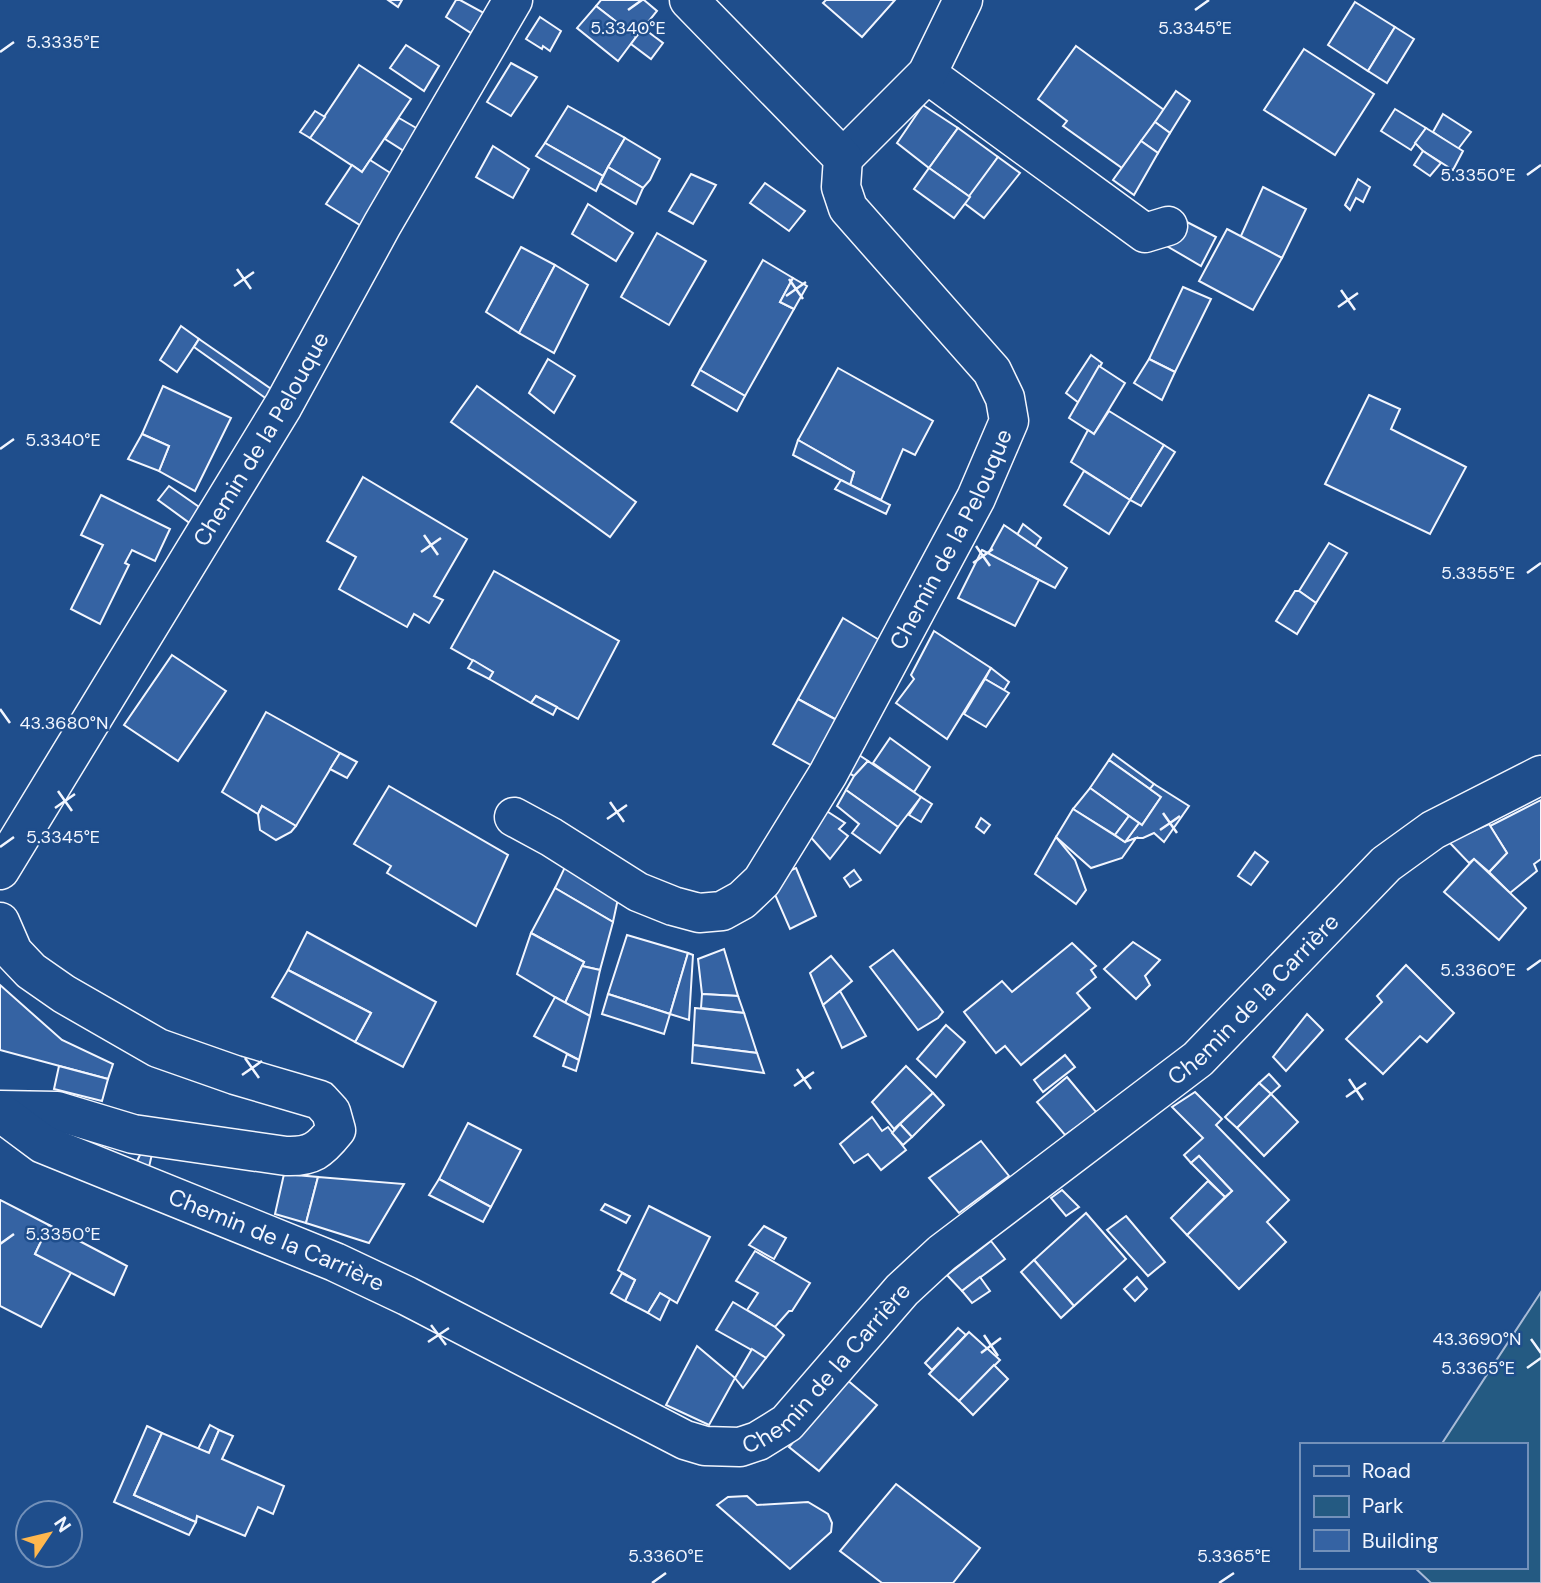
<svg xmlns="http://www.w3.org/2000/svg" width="1541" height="1583" font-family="'DM Sans',sans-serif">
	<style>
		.green { fill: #245a82; stroke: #a8bbd7; stroke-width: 2 }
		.building { fill: #3563a3; stroke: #f2f6ff; stroke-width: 2 }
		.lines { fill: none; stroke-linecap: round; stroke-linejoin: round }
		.minor-casing { stroke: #f2f6ff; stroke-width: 41 }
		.minor { stroke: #1f4e8c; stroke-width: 38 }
		.ticks { fill: none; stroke: #f2f6ff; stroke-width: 2.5 }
		.labels { text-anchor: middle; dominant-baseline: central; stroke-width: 5; stroke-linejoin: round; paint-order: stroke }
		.street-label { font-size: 23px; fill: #f2f6ff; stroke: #1f4e8c }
		.ticks-label { font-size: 18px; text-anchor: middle; fill: #f2f6ff; stroke: #1f4e8c; stroke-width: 5; stroke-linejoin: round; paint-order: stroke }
	</style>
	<rect width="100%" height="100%" fill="#1f4e8c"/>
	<!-- green -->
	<polygon class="green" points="1541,1292 1541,1583 1431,1583 1414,1567 1525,1567 1525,1445 1441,1445"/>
	<!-- building -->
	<g class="building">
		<polygon points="388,0 402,0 398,7"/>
		<polygon points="456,0 460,0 484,13 471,33 446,17"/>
		<polygon points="601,0 644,0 657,11 636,37 596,6"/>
		<polygon points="826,0 895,0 862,37 823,3"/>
		<polygon points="1355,2 1395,27 1368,71 1328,45"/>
		<polygon points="596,6 636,37 618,61 577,28"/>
		<polygon points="540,17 561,31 550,51 543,46 542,49 526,39"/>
		<polygon points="1395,27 1414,39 1387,83 1368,71"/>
		<polygon points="643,28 663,43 651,59 631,44"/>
		<polygon points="406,45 439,66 424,91 390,68"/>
		<polygon points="1076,46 1164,110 1122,168 1063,126 1067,121 1038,99"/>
		<polygon points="1304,49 1374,94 1335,155 1264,110"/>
		<polygon points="511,63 537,77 511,116 487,102"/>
		<polygon points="359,65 411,99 362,172 310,138"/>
		<polygon points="1176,91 1190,101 1170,133 1155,122"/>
		<polygon points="923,105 958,128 929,168 897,143"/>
		<polygon points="568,106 625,138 603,176 545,143"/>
		<polygon points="1395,109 1426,128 1411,150 1381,131"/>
		<polygon points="315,111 325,117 310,138 300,132"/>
		<polygon points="1443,114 1471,132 1458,149 1433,132"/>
		<polygon points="399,118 418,129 404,151 385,139"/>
		<polygon points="1155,122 1170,133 1158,153 1141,141"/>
		<polygon points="958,128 998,157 970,197 929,168"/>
		<polygon points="1426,128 1463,151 1453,170 1423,151 1415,143"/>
		<polygon points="625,138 660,159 650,180 643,188 608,167"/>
		<polygon points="1141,141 1158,153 1134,195 1113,180"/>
		<polygon points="545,143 603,176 596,191 536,156"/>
		<polygon points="493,146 529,169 513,198 476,177"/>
		<polygon points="1423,151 1441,163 1430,176 1414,165"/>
		<polygon points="998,157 1020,173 984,218 964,203"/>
		<polygon points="370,160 392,174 363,227 326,204 352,165 362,172"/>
		<polygon points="608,167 643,188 636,204 600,183"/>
		<polygon points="929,168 970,197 954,218 914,189"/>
		<polygon points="691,174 716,185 693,224 669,211"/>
		<polygon points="1358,179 1370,187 1363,202 1356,198 1350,210 1345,205"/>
		<polygon points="765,183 805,211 789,231 750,203"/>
		<polygon points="1263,187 1306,209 1282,258 1240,238"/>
		<polygon points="588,204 633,233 616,261 572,234"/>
		<polygon points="1185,221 1216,237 1201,266 1165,245"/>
		<polygon points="1227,229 1282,258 1253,310 1199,281"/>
		<polygon points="657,233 706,261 669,325 621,297"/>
		<polygon points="521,247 555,265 519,333 486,312"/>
		<polygon points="763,260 793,278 780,302 794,309 745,396 700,370"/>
		<polygon points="555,265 588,285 554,353 519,333"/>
		<polygon points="793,278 807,286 794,309 780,302"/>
		<polygon points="1183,287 1211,299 1175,372 1149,359"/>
		<polygon points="181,326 199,339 177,372 160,360"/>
		<polygon points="199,339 277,393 271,402 194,347"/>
		<polygon points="1091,355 1102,363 1079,403 1066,393"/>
		<polygon points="548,359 575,376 554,413 529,393"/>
		<polygon points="1149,359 1175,372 1162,400 1134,383"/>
		<polygon points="1099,366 1125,383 1094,434 1069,418"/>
		<polygon points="838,368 933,421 915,455 903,449 881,500 850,485 854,472 798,440"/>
		<polygon points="700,370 745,396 737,411 692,385"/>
		<polygon points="163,386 231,418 195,491 159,471 169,446 142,434"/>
		<polygon points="477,386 636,502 610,537 451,422"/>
		<polygon points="1369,395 1400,409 1391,429 1466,467 1430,534 1325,484"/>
		<polygon points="1109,411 1164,445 1130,500 1071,462 1088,430 1094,434"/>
		<polygon points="142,434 169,446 159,471 128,459"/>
		<polygon points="798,440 854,472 850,485 793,455"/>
		<polygon points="1164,445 1175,452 1141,506 1130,500"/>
		<polygon points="1084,471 1130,500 1109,534 1064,505"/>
		<polygon points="363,477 467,539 434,596 443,600 429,623 414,614 407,627 339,589 356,557 327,541"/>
		<polygon points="841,480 890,505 886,514 835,489"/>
		<polygon points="169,486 202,509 191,524 158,500"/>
		<polygon points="101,495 170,529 155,561 132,550 125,563 129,565 100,624 71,609 103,545 81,535"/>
		<polygon points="1023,524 1041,538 1035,547 1017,535"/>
		<polygon points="1004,525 1067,568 1055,588 988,554"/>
		<polygon points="1329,543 1347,553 1316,603 1299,591"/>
		<polygon points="982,550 1039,580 1015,626 958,598"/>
		<polygon points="494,571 619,641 578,719 536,696 531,703 489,679 493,672 451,648"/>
		<polygon points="1295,591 1299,591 1316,603 1297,634 1276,621"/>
		<polygon points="843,618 886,644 842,723 798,699"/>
		<polygon points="934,631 991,668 947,739 896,703 914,679 911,675"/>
		<polygon points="172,655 226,691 178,761 124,725"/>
		<polygon points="473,660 493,672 489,679 468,668"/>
		<polygon points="991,668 1009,682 1004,690 985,679"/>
		<polygon points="985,679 1009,693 986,727 964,714"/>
		<polygon points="536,696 557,707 553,715 531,703"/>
		<polygon points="798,699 842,723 816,768 773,744"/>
		<polygon points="266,712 340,753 296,826 262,806 258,814 222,792"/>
		<polygon points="890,738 930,767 914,792 873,763"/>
		<polygon points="340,753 357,762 347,778 330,769"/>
		<polygon points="856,753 868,761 854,776 843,770"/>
		<polygon points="1113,754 1154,784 1150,789 1109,760"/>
		<polygon points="1109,760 1161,797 1142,825 1090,788"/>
		<polygon points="868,761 921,797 898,827 846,790 854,776"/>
		<polygon points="1154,784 1189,806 1164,842 1154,833 1143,838 1136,838 1125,842 1139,823 1142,825 1161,797 1150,789"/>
		<polygon points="389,786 508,855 476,926 387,873 391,866 354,844"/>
		<polygon points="1090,788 1129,816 1115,835 1073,809"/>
		<polygon points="846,790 898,827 880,853 852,833 859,824 837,806"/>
		<polygon points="921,797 932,804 921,822 909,815"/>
		<polygon points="1541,800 1541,859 1534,864 1537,871 1510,893 1489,872 1507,853 1490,826"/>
		<polygon points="262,806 296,826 291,832 276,840 260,830 258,814"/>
		<polygon points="822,808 845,823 839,829 848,836 830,859 808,834"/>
		<polygon points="1073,809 1125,842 1136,838 1122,858 1091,868 1056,837"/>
		<polygon points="1129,816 1139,823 1125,842 1115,835"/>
		<polygon points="981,818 990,825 984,833 976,827"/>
		<polygon points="1489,824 1507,853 1489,872 1474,859 1469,863 1449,842"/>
		<polygon points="1056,837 1075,860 1086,890 1076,904 1035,874"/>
		<polygon points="1255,852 1268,862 1251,885 1238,876"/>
		<polygon points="1474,859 1526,908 1499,940 1444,892"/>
		<polygon points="565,867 619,894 613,922 555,888"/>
		<polygon points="796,868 816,916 790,929 773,890 780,875"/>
		<polygon points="854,870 861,880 850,887 844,878"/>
		<polygon points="555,888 613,922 600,970 582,966 584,962 531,933"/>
		<polygon points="307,932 436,1002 403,1067 355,1042 371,1013 288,970"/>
		<polygon points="531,933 584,962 565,1003 517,974"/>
		<polygon points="627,935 688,953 670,1014 608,994"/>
		<polygon points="1133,942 1160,960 1145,976 1150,985 1136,999 1104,969"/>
		<polygon points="1072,943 1096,966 1091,970 1096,977 1077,993 1090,1008 1021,1065 1005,1046 996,1053 964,1012 1002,981 1012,992"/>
		<polygon points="724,949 738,996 702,994 698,959"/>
		<polygon points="893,950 943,1012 938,1018 918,1030 870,967"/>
		<polygon points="688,953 693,955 689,1020 670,1014"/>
		<polygon points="831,956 852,981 823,1005 810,973"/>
		<polygon points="1406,965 1454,1013 1427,1042 1420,1036 1383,1074 1346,1039 1382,1002 1377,996"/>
		<polygon points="582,966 600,970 590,1016 565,1003"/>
		<polygon points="288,970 371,1013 355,1042 272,997"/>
		<polygon points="0,985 62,1040 113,1064 108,1079 0,1050"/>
		<polygon points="840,991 866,1036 842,1048 823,1005"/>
		<polygon points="608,994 670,1014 664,1034 602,1014"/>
		<polygon points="702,994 738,996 744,1013 701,1008"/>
		<polygon points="555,997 590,1016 579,1060 534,1036"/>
		<polygon points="695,1008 744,1013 757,1053 693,1045"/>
		<polygon points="1307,1014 1323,1030 1286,1071 1273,1057"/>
		<polygon points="946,1025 965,1042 936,1077 917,1059"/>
		<polygon points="693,1045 757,1053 764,1073 692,1063"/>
		<polygon points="567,1054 579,1060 576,1071 563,1066"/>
		<polygon points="1065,1055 1075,1067 1043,1092 1034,1080"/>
		<polygon points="59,1066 108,1079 102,1101 54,1089"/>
		<polygon points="906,1066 933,1093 894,1129 872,1102"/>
		<polygon points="1269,1074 1280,1086 1271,1094 1259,1083"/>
		<polygon points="1067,1077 1097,1113 1065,1135 1037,1102"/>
		<polygon points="1259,1083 1271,1094 1237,1128 1225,1117"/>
		<polygon points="1195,1092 1222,1119 1216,1125 1289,1200 1267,1222 1286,1242 1239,1289 1187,1235 1232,1191 1199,1156 1191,1163 1184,1155 1203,1138 1172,1107"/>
		<polygon points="933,1093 944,1105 912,1137 900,1124"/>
		<polygon points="1271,1094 1298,1122 1264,1156 1237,1128"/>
		<polygon points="872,1117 882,1131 888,1127 906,1150 881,1170 868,1154 854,1163 840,1144"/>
		<polygon points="468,1123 521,1150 491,1207 439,1179"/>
		<polygon points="900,1124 912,1137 903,1145 892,1133"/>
		<polygon points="981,1141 1009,1176 959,1213 929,1178"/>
		<polygon points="141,1153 152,1154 149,1167 136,1163"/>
		<polygon points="1199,1156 1232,1191 1225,1197 1191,1163"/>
		<polygon points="284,1174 318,1177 306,1223 275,1214"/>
		<polygon points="318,1177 404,1184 369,1243 306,1223"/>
		<polygon points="439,1179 491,1207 483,1222 429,1195"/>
		<polygon points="1208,1181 1225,1197 1187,1235 1171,1218"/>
		<polygon points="1062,1190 1079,1207 1066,1216 1051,1198"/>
		<polygon points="0,1200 49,1225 35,1254 72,1271 41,1327 0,1306"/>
		<polygon points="605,1204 630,1216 626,1223 601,1210"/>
		<polygon points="649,1206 710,1237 677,1303 660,1293 648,1313 625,1301 635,1280 618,1270"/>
		<polygon points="1086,1213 1126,1259 1074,1306 1034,1260"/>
		<polygon points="1126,1216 1165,1262 1148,1276 1107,1230"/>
		<polygon points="49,1225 127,1266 114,1295 35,1254"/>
		<polygon points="764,1226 786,1238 774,1259 749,1245"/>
		<polygon points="991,1241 1005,1259 962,1291 947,1275"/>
		<polygon points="755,1251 810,1283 792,1311 789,1311 775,1327 747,1310 758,1293 736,1281"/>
		<polygon points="1034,1260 1074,1306 1061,1318 1021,1272"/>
		<polygon points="622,1273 635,1280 625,1301 611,1293"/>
		<polygon points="980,1277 990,1291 972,1303 962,1291"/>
		<polygon points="1137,1277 1147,1289 1135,1301 1124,1289"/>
		<polygon points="660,1293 670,1299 660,1320 648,1313"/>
		<polygon points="733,1302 775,1327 784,1335 766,1358 716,1330"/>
		<polygon points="958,1328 966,1335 932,1370 925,1363"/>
		<polygon points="969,1332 1000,1360 959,1401 929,1374"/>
		<polygon points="697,1346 735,1378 709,1425 666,1405"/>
		<polygon points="752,1349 766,1358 743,1388 735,1378"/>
		<polygon points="994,1365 1008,1379 973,1415 959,1401"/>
		<polygon points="846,1379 877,1405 819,1471 789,1447"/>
		<polygon points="210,1425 219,1430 209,1453 198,1449"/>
		<polygon points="147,1426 162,1433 134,1495 196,1522 189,1535 114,1502"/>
		<polygon points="219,1430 233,1436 222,1459 284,1486 273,1514 258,1507 245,1536 197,1516 196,1522 134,1495 162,1433 209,1453"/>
		<polygon points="896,1484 980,1548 953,1583 882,1583 840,1551"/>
		<polygon points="747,1496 757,1505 808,1502 828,1514 832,1523 831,1532 790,1569 717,1505 728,1497"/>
	</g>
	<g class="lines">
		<defs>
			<g id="minor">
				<polyline points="927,74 1145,233 1168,226"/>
				<polyline points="843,158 927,74 963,0"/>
				<path id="s1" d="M514 817 551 837 638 892 673 906 699 913 722 911 742 900 762 881 828 774 976 498 1009 421 1005 398 992 371 848 208 841 187 843 158 689 0"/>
				<path id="s2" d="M0 870 283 406 382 225 513 0"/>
				<path d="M0 922 13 952 31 971 64 994 158 1048 235 1075 320 1100 331 1112 336 1130C320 1150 312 1157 286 1156L133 1134 57 1111 0 1110"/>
				<path id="s3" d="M0 1112 43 1144 335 1262 407 1296 685 1440 705 1446 740 1447 758 1441 787 1423 902 1290 942 1253 1198 1059 1386 864 1433 830 1541 775"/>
			</g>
		</defs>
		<!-- minor casing -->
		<use href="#minor" class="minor-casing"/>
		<!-- minor -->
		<use href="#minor" class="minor"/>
	</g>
	<!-- ticks -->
	<path class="ticks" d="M628 10 642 0M1195 10 1209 0M0 52 14 42M1527 175 1541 165M237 269 251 289M789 279 803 299M234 286 254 272M1341 290 1355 310M786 296 806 282M1338 307 1358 293M0 449 14 439M424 535 438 555M976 546 990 566M421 552 441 538M973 563 993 549M1527 573 1541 563M0 709 10 723M58 791 72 811M610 802 624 822M55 808 75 794M1163 813 1177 833M607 819 627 805M1160 830 1180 816M0 847 14 837M1527 970 1541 960M245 1058 259 1078M797 1069 811 1089M242 1075 262 1061M1349 1079 1363 1100M794 1086 814 1072M1346 1097 1366 1083M0 1244 14 1234M431 1325 446 1345M984 1335 998 1356M1531 1339 1541 1353M428 1342 449 1328M981 1353 1001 1338M1527 1368 1541 1358M652 1583 666 1573M1219 1583 1234 1573"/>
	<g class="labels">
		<!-- street labels -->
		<g class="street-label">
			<text stroke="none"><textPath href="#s2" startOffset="504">Chemin de la Pelouque</textPath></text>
			<text stroke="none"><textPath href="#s1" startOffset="674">Chemin de la Pelouque</textPath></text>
			<text stroke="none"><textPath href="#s3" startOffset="1503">Chemin de la Carrière</textPath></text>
			<text stroke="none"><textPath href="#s3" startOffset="306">Chemin de la Carrière</textPath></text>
			<text stroke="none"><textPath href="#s3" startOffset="936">Chemin de la Carrière</textPath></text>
		</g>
	</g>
	<g class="ticks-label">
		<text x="628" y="34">5.3340°E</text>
		<text x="1195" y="34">5.3345°E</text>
		<text x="63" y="48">5.3335°E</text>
		<text x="1478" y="181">5.3350°E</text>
		<text x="63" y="446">5.3340°E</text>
		<text x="1478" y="579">5.3355°E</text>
		<text x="64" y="729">43.3680°N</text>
		<text x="63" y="843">5.3345°E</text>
		<text x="1478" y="976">5.3360°E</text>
		<text x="63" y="1240">5.3350°E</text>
		<text x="1477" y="1345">43.3690°N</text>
		<text x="1478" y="1374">5.3365°E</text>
		<text x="666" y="1562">5.3360°E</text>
		<text x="1234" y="1562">5.3365°E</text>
	</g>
	<!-- legend -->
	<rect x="1300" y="1443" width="228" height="126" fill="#1f4e8c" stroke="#7391ba" stroke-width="2"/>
	<rect x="1314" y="1466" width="35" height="10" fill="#1f4e8c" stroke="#7391ba" stroke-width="2"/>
	<text x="1362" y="1478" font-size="21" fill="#f2f6ff">Road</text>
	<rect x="1314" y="1496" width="35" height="21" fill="#245a82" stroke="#7391ba" stroke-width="2"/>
	<text x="1362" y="1513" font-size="21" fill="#f2f6ff">Park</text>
	<rect x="1314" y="1530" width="35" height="21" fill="#3563a3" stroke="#7391ba" stroke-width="2"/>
	<text x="1362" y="1548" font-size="21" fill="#f2f6ff">Building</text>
	<!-- north arrow -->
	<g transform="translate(49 1534) rotate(55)"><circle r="33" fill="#1f4e8c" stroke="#7391ba" stroke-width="2"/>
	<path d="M0-5L12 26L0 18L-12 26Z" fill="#ffb74d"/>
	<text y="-10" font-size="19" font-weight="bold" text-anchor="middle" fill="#f2f6ff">N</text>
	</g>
</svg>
